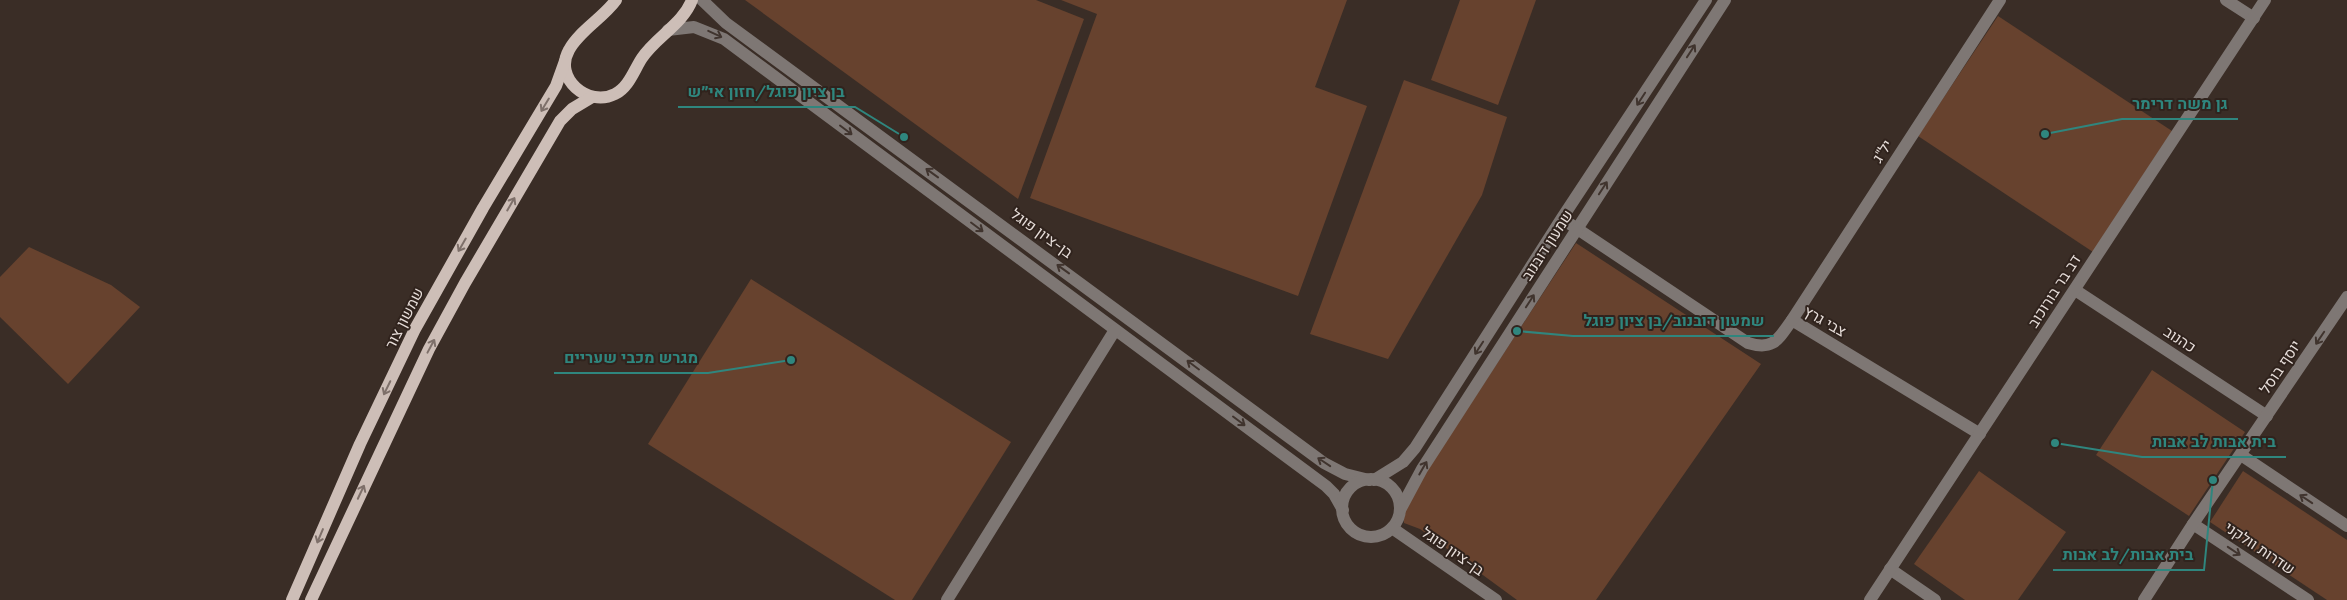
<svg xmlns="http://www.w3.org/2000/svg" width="2347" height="600" font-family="Lora,Heebo,serif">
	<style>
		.green { fill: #67422e }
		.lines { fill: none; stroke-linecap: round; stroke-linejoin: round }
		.minor { stroke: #7e7774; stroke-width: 12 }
		.major { stroke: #cdbeb7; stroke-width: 12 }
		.oneway { stroke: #40342e }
		.oneway2 { stroke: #7e706a }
		.labels { text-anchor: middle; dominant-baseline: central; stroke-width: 4; stroke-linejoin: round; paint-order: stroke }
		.street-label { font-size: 15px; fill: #e7deda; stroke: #30231d }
		.leader { fill: none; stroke: #2f867e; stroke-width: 2 }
		.callout-dot { fill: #2f867e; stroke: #30231d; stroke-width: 2 }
		.callout-label { font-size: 16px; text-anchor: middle; font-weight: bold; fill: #2f867e; stroke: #30231d; stroke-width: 4; stroke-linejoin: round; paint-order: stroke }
	</style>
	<rect width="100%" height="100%" fill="#3a2d26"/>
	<!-- green -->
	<g class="green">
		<polygon points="745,0 1036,0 1084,19 1018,199"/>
		<polygon points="1061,0 1347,0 1315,87 1367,106 1298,296 1030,198 1097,14"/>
		<polygon points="1460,0 1536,0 1498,105 1431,80"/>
		<polygon points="1998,16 2172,131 2093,252 1918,136"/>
		<polygon points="1404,80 1507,117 1482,195 1388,359 1310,334"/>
		<polygon points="1576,243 1761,364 1596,600 1517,600 1420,529 1404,523 1404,505"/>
		<polygon points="29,247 111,285 140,307 68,384 0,317 0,277"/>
		<polygon points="751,279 1011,442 912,600 895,600 648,444"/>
		<polygon points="2152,370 2245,432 2189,516 2096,455"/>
		<polygon points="1979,471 2066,532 2018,600 1965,600 1914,564"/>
		<polygon points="2243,471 2347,540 2347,600 2327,600 2210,522"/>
	</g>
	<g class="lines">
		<!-- minor -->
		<g class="minor">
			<polyline points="702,0 726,23 1324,463 1345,474 1369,480"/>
			<polyline points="2226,0 2254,18"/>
			<polyline points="668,30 694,27 724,39 1326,486 1334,494 1343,510"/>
			<path d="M1570 224 1748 343C1774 351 1778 339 1792 320L1980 434"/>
			<polyline points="2075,290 2267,416"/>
			<polyline points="1792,320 2000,0"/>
			<polyline points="2241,455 2347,526"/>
			<circle cx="1371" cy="508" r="29"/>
			<polyline points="1374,480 1403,462 1415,448 1562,218 1706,0"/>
			<polyline points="1400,510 1422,469 1725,0"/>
			<polyline points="2193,524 2308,600"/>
			<polyline points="1392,528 1496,600"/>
			<polyline points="1890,569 1935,600"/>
			<polyline points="947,600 1115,330"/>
			<polyline points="1870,600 2265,0"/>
			<polyline points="2144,600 2193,524 2347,297"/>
		</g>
		<!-- major -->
		<g class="major">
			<path d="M616 0C603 18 579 31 569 50 553 78 588 108 615 94 629 87 634 70 642 58 656 37 683 24 692 0"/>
			<polyline points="292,600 360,444 415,329 483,208 556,86 565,61"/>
			<polyline points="311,600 429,349 465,283 560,121 572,109 592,97"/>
		</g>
	</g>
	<!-- one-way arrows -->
	<defs><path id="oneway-shaft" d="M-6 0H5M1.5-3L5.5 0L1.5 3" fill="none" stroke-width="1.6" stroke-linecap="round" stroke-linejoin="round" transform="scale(1.25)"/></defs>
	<g class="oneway">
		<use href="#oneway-shaft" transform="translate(715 34) rotate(25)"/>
		<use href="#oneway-shaft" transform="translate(1691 51) rotate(-57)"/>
		<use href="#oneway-shaft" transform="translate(1641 99) rotate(123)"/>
		<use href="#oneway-shaft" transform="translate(846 130) rotate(37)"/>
		<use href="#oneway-shaft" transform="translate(932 173) rotate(-144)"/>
		<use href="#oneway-shaft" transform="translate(1603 188) rotate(-57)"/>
		<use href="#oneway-shaft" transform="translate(977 227) rotate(37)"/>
		<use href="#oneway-shaft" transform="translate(1063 269) rotate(-144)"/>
		<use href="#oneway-shaft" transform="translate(1530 301) rotate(-57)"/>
		<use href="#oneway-shaft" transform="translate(2320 338) rotate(124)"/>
		<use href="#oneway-shaft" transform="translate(1479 348) rotate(123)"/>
		<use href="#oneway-shaft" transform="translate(1193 365) rotate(-143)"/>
		<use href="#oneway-shaft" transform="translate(1239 421) rotate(37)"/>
		<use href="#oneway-shaft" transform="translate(1324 462) rotate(-146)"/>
		<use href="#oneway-shaft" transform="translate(1423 468) rotate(-60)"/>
		<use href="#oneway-shaft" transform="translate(2306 499) rotate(-146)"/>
		<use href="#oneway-shaft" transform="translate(2234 551) rotate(34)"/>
	</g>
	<g class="oneway2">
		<use href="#oneway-shaft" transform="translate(545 105) rotate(121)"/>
		<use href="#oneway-shaft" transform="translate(511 204) rotate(-60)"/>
		<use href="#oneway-shaft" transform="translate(462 245) rotate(120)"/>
		<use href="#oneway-shaft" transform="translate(431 346) rotate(-62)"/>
		<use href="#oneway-shaft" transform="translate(387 388) rotate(116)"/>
		<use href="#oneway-shaft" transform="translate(361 492) rotate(-65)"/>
		<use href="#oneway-shaft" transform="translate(320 536) rotate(113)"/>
	</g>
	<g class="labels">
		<!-- street labels -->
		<g class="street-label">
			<text transform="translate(1882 151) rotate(-57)">יל"ג</text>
			<text transform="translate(1042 233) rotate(36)">בן-ציון פוגל</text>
			<text transform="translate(1547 245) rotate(-57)">שמעון דובנוב</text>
			<text transform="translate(2054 291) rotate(-57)">דב בר בורוכוב</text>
			<text transform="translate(404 318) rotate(-63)">שמשון צור</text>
			<text transform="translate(1825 321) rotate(30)">צבי גרץ</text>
			<text transform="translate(2180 339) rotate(33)">כהנוב</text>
			<text transform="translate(2280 367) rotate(-56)">יוסף בוסל</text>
			<text transform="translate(2260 548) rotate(34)">שדרות וולקני</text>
			<text transform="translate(1453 551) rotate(35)">בן-ציון פוגל</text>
		</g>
	</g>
	<!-- callouts -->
	<path class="leader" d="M904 137L855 107H678M2045 134L2122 119H2238M1517 331L1573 336H1774M791 360L708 373H554M2055 443L2142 457H2286M2213 480L2204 570H2053"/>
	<g class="callout-dot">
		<circle cx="904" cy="137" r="5"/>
		<circle cx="2045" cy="134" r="5"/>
		<circle cx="1517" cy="331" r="5"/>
		<circle cx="791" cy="360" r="5"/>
		<circle cx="2055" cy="443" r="5"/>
		<circle cx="2213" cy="480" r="5"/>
	</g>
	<g class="callout-label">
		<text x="766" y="97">בן ציון פוגל/חזון אי״ש</text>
		<text x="2180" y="109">גן משה דרימר</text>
		<text x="1674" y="326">שמעון דובנוב/בן ציון פוגל</text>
		<text x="631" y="363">מגרש מכבי שעריים</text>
		<text x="2214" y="447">בית אבות לב אבות</text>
		<text x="2128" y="560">בית אבות/לב אבות</text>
	</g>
</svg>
